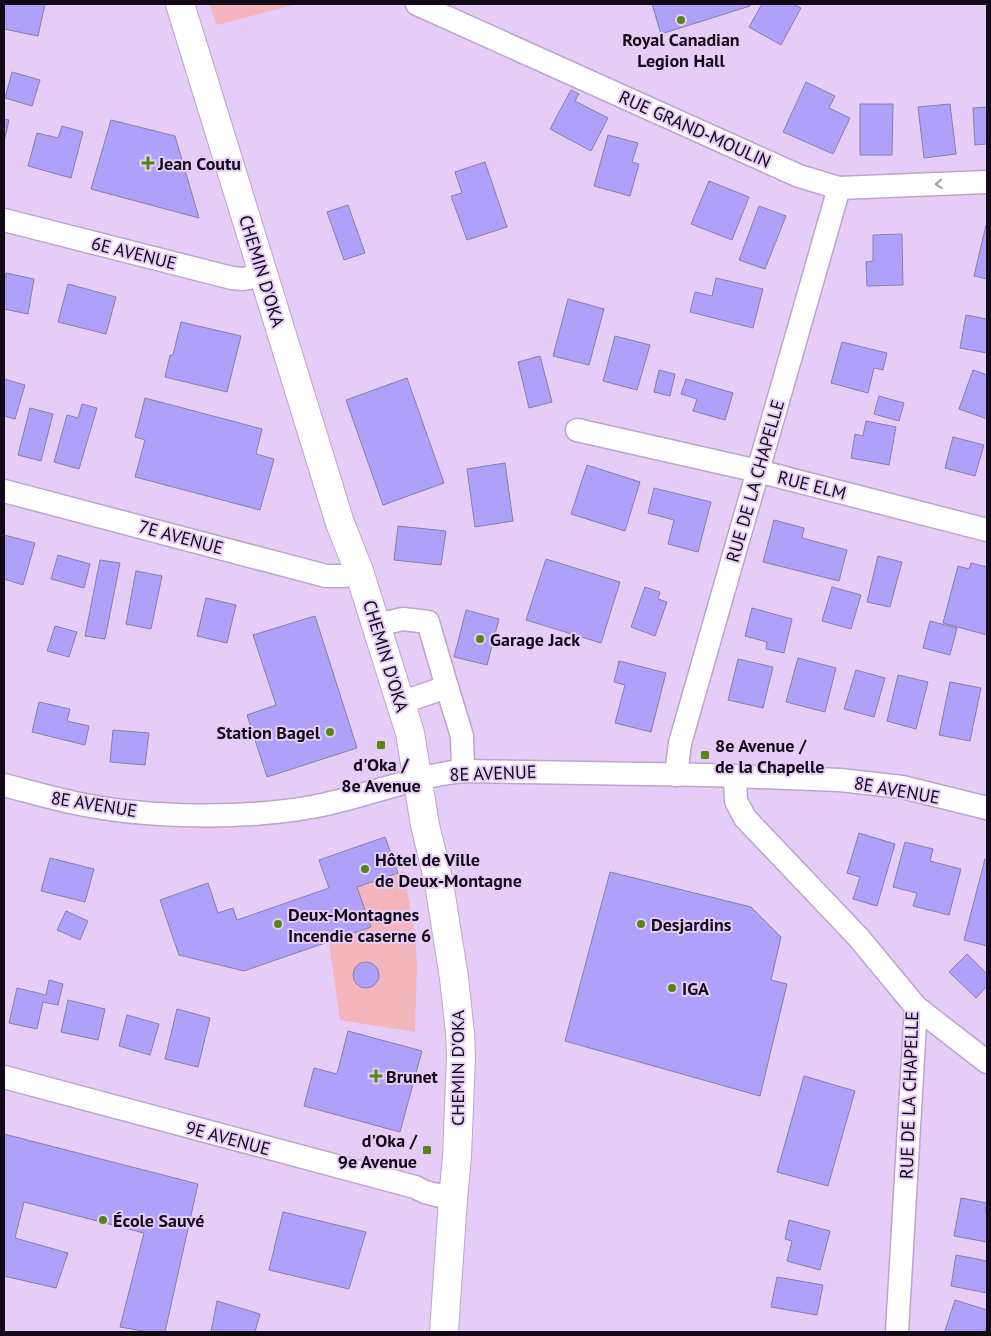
<svg xmlns="http://www.w3.org/2000/svg" width="991" height="1336" font-family="'PT Sans',sans-serif">
	<style>
		.green { fill: #f5b5bd }
		.building { fill: #afa1fa; stroke: #8580a9 }
		.lines { fill: none; stroke-linecap: round; stroke-linejoin: round }
		.minor-casing { stroke: #bba5cd; stroke-width: 25 }
		.major-casing { stroke: #bba5cd; stroke-width: 30 }
		.minor { stroke: #fff; stroke-width: 22 }
		.major { stroke: #fff; stroke-width: 28 }
		.oneway { stroke: #a09da3 }
		.poi-dot { fill: #578515; stroke: #e5cdf7; stroke-width: 2 }
		.labels { text-anchor: middle; dominant-baseline: central; stroke-width: 4; stroke-linejoin: round; paint-order: stroke }
		.poi-label { font-size: 18px; font-weight: bold; fill: #120a18; stroke: #e5cdf7; text-anchor: start }
		.street-label { font-size: 18px; fill: #120a18; stroke: #e5cdf7 }
	</style>
	<rect width="100%" height="100%" fill="#e5cdf7"/>
	<!-- green -->
	<g class="green">
		<polygon points="209,4 297,4 217,25"/>
		<polygon points="404,871 415,938 417,963 415,1032 340,1020 329,942 371,927 357,887"/>
	</g>
	<!-- building -->
	<g class="building">
		<polygon points="4,4 45,4 38,36 4,29"/>
		<polygon points="652,4 750,4 750,6 661,34"/>
		<polygon points="762,4 793,4 801,8 781,45 749,27"/>
		<polygon points="12,72 40,80 32,106 5,98"/>
		<polygon points="806,82 835,96 829,108 850,118 833,154 783,132"/>
		<polygon points="571,90 579,94 575,101 608,118 591,151 550,129"/>
		<polygon points="860,104 893,104 892,155 860,155"/>
		<polygon points="950,104 956,154 924,158 918,107"/>
		<polygon points="987,107 987,144 975,145 973,108"/>
		<polygon points="4,119 9,120 4,142"/>
		<polygon points="111,120 175,136 199,218 91,189"/>
		<polygon points="62,126 83,132 71,178 28,166 37,133 58,138"/>
		<polygon points="608,135 638,143 632,162 639,164 630,196 594,186"/>
		<polygon points="485,162 507,227 467,240 451,196 462,193 455,172"/>
		<polygon points="709,181 749,197 732,240 691,224"/>
		<polygon points="348,205 365,253 344,260 327,212"/>
		<polygon points="759,206 786,216 765,269 739,260"/>
		<polygon points="986,225 987,225 987,279 974,276"/>
		<polygon points="902,234 903,285 867,286 866,262 873,261 873,235"/>
		<polygon points="6,273 34,279 28,314 4,309 4,285"/>
		<polygon points="716,278 763,289 753,328 690,312 695,292 712,296"/>
		<polygon points="68,284 116,297 106,334 58,322"/>
		<polygon points="568,299 604,309 589,365 553,356"/>
		<polygon points="966,315 987,319 987,353 960,348"/>
		<polygon points="181,322 241,336 227,392 165,377 170,355 173,355"/>
		<polygon points="615,336 650,345 637,390 603,381"/>
		<polygon points="842,342 887,353 883,370 874,368 868,393 831,383"/>
		<polygon points="540,356 552,402 529,408 518,362"/>
		<polygon points="659,370 675,374 670,396 654,392"/>
		<polygon points="973,370 987,375 987,419 959,409"/>
		<polygon points="407,378 444,483 383,505 346,400"/>
		<polygon points="4,379 25,385 15,419 4,416"/>
		<polygon points="686,379 733,393 725,420 693,411 697,399 681,394"/>
		<polygon points="879,396 904,403 899,421 874,414"/>
		<polygon points="145,398 262,429 256,454 274,459 260,510 135,477 145,440 135,437"/>
		<polygon points="82,404 97,408 79,469 54,462 67,415 78,418"/>
		<polygon points="30,408 53,414 41,461 18,455"/>
		<polygon points="866,421 896,427 889,465 851,458 855,434 863,436"/>
		<polygon points="953,437 984,445 975,476 945,468"/>
		<polygon points="505,463 513,521 475,527 467,469"/>
		<polygon points="587,465 640,482 625,531 571,514"/>
		<polygon points="654,488 711,502 698,552 668,544 674,520 648,513"/>
		<polygon points="774,520 804,528 802,538 847,550 839,581 763,562"/>
		<polygon points="398,526 446,531 441,565 394,560"/>
		<polygon points="4,535 35,543 23,585 4,579"/>
		<polygon points="58,555 90,564 84,588 51,579"/>
		<polygon points="878,556 902,562 890,607 867,602"/>
		<polygon points="546,559 620,582 601,643 526,620"/>
		<polygon points="100,560 120,563 105,639 85,636"/>
		<polygon points="971,563 987,567 987,635 943,623 958,566 969,569"/>
		<polygon points="136,571 162,576 151,629 126,624"/>
		<polygon points="645,587 660,592 658,599 667,602 655,636 631,627"/>
		<polygon points="832,587 861,595 851,629 822,621"/>
		<polygon points="206,598 236,605 227,643 197,636"/>
		<polygon points="752,608 792,619 784,653 766,649 767,642 745,636"/>
		<polygon points="466,610 499,619 487,665 454,657"/>
		<polygon points="315,616 357,748 267,777 247,715 276,705 253,635"/>
		<polygon points="930,621 957,628 950,655 923,648"/>
		<polygon points="55,626 77,632 69,657 47,651"/>
		<polygon points="798,658 836,668 825,712 786,702"/>
		<polygon points="738,659 773,667 763,708 728,700"/>
		<polygon points="619,661 666,673 651,732 615,723 625,685 614,682"/>
		<polygon points="856,670 885,678 874,717 844,709"/>
		<polygon points="898,675 928,682 916,729 887,721"/>
		<polygon points="950,682 981,688 970,741 939,735"/>
		<polygon points="39,702 70,709 67,721 89,726 85,745 32,732"/>
		<polygon points="113,730 149,733 145,765 110,762"/>
		<polygon points="859,833 895,844 877,906 853,899 860,877 847,873"/>
		<polygon points="385,837 398,873 357,887 371,927 244,971 179,955 160,900 208,883 218,913 233,908 237,920 329,888 319,860"/>
		<polygon points="905,842 933,849 930,861 961,869 949,915 913,906 917,893 893,887"/>
		<polygon points="50,858 94,869 85,902 41,891"/>
		<polygon points="985,859 987,859 987,946 964,940"/>
		<polygon points="610,872 751,907 781,937 771,980 787,984 760,1096 565,1041"/>
		<polygon points="66,911 88,921 80,940 57,930"/>
		<polygon points="967,954 987,974 987,986 976,998 949,972"/>
		<circle cx="366" cy="975" r="13"/>
		<polygon points="49,980 63,984 58,1005 43,1002 37,1029 9,1023 17,988 46,995"/>
		<polygon points="68,1000 105,1009 98,1040 61,1032"/>
		<polygon points="177,1009 210,1018 198,1067 165,1059"/>
		<polygon points="127,1015 159,1024 150,1055 119,1046"/>
		<polygon points="348,1031 422,1051 400,1132 304,1106 314,1068 337,1074"/>
		<polygon points="804,1076 855,1091 828,1186 777,1172"/>
		<polygon points="4,1134 198,1184 165,1332 149,1332 120,1327 144,1233 24,1202 15,1238 68,1253 56,1288 4,1276"/>
		<polygon points="961,1198 987,1203 985,1212 987,1212 987,1242 954,1236"/>
		<polygon points="283,1212 366,1232 349,1289 269,1270"/>
		<polygon points="789,1220 830,1231 820,1270 787,1261 792,1241 785,1239"/>
		<polygon points="956,1255 987,1261 987,1293 951,1286"/>
		<polygon points="777,1277 823,1285 817,1315 771,1307"/>
		<polygon points="955,1300 987,1310 987,1324 985,1332 950,1332 945,1331"/>
		<polygon points="217,1301 260,1314 255,1332 211,1332"/>
	</g>
	<g class="lines">
		<defs>
			<g id="minor">
				<polyline points="417,4 799,176 839,188 987,182"/>
				<polyline points="4,220 232,278 243,279 264,275"/>
				<polyline points="577,430 758,471 987,530"/>
				<polyline points="4,491 326,576 344,576 359,571"/>
				<polyline points="376,625 403,619 428,622 447,687 400,703"/>
				<polyline points="447,687 462,736 463,771"/>
				<polyline points="676,775 680,743 839,188"/>
				<polyline points="735,776 736,801 745,818 859,938 916,1007 987,1062"/>
				<path d="M4 785C31 792 58 800 85 805 152 818 245 819 312 807 363 798 412 776 463 771L707 775 840 780 902 787 987 808"/>
				<polyline points="4,1077 415,1187 425,1192 453,1199"/>
				<polyline points="897,1332 916,1007"/>
			</g>
			<polyline id="major" points="180,4 340,523 359,571 410,733 425,825 439,883 454,978 460,1033 461,1056 457,1157 453,1199 444,1332"/>
		</defs>
		<!-- minor casing -->
		<use href="#minor" class="minor-casing"/>
		<!-- major casing -->
		<use href="#major" class="major-casing"/>
		<!-- minor -->
		<use href="#minor" class="minor"/>
		<!-- major -->
		<use href="#major" class="major"/>
	</g>
	<!-- one-way arrows -->
	<defs><path id="oneway-chevron" d="M-2-3.5L2.5 0L-2 3.5" fill="none" stroke-width="1.6" stroke-linecap="round" stroke-linejoin="round" transform="scale(1.25)"/></defs>
	<use class="oneway" href="#oneway-chevron" transform="translate(939 184) rotate(178)"/>
	<!-- markers -->
	<g class="poi-dot">
		<circle cx="681" cy="20" r="5"/>
		<path d="M145.5 155.5h5v5h5v5h-5v5h-5v-5h-5v-5h5z"/>
		<circle cx="480" cy="639" r="5"/>
		<circle cx="330" cy="732" r="5"/>
		<rect x="376" y="740" width="10" height="10" rx="2.5"/>
		<rect x="700" y="750" width="10" height="10" rx="2.5"/>
		<circle cx="365" cy="869" r="5"/>
		<circle cx="278" cy="924" r="5"/>
		<circle cx="641" cy="924" r="5"/>
		<circle cx="672" cy="988" r="5"/>
		<path d="M373.5 1068.5h5v5h5v5h-5v5h-5v-5h-5v-5h5z"/>
		<rect x="422" y="1145" width="10" height="10" rx="2.5"/>
		<circle cx="103" cy="1220" r="5"/>
	</g>
	<g class="labels">
		<!-- poi labels -->
		<g class="poi-label">
			<text x="681" y="39" text-anchor="middle">Royal Canadian<tspan x="681" dy="21">Legion Hall</tspan></text>
			<text x="158" y="163">Jean Coutu</text>
			<text x="490" y="639">Garage Jack</text>
			<text x="320" y="732" text-anchor="end">Station Bagel</text>
			<text x="715" y="745">8e Avenue /<tspan x="715" dy="21">de la Chapelle</tspan></text>
			<text x="381" y="764" text-anchor="middle">d'Oka /<tspan x="381" dy="21">8e Avenue</tspan></text>
			<text x="375" y="859">Hôtel de Ville<tspan x="375" dy="21">de Deux-Montagne</tspan></text>
			<text x="288" y="914">Deux-Montagnes<tspan x="288" dy="21">Incendie caserne 6</tspan></text>
			<text x="651" y="924">Desjardins</text>
			<text x="682" y="988">IGA</text>
			<text x="386" y="1076">Brunet</text>
			<text x="417" y="1140" text-anchor="end">d'Oka /<tspan x="417" dy="21">9e Avenue</tspan></text>
			<text x="113" y="1220">École Sauvé</text>
		</g>
		<!-- street labels -->
		<g class="street-label">
			<text transform="translate(695 129) rotate(24)">RUE GRAND-MOULIN</text>
			<text transform="translate(134 253) rotate(14)">6E AVENUE</text>
			<text transform="translate(262 271) rotate(73)">CHEMIN D'OKA</text>
			<text transform="translate(755 481) rotate(-74)">RUE DE LA CHAPELLE</text>
			<text transform="translate(812 485) rotate(14)">RUE ELM</text>
			<text transform="translate(181 537) rotate(15)">7E AVENUE</text>
			<text transform="translate(386 656) rotate(73)">CHEMIN D'OKA</text>
			<text transform="translate(493 773) rotate(-2)">8E AVENUE</text>
			<text transform="translate(897 790) rotate(10)">8E AVENUE</text>
			<text transform="translate(94 804) rotate(9)">8E AVENUE</text>
			<text transform="translate(457 1068) rotate(-90)">CHEMIN D'OKA</text>
			<text transform="translate(909 1095) rotate(-88)">RUE DE LA CHAPELLE</text>
			<text transform="translate(228 1138) rotate(15)">9E AVENUE</text>
		</g>
	</g>
	<!-- border -->
	<rect width="991" height="1336" fill="none" stroke="#120a18" stroke-width="10"/>
</svg>
